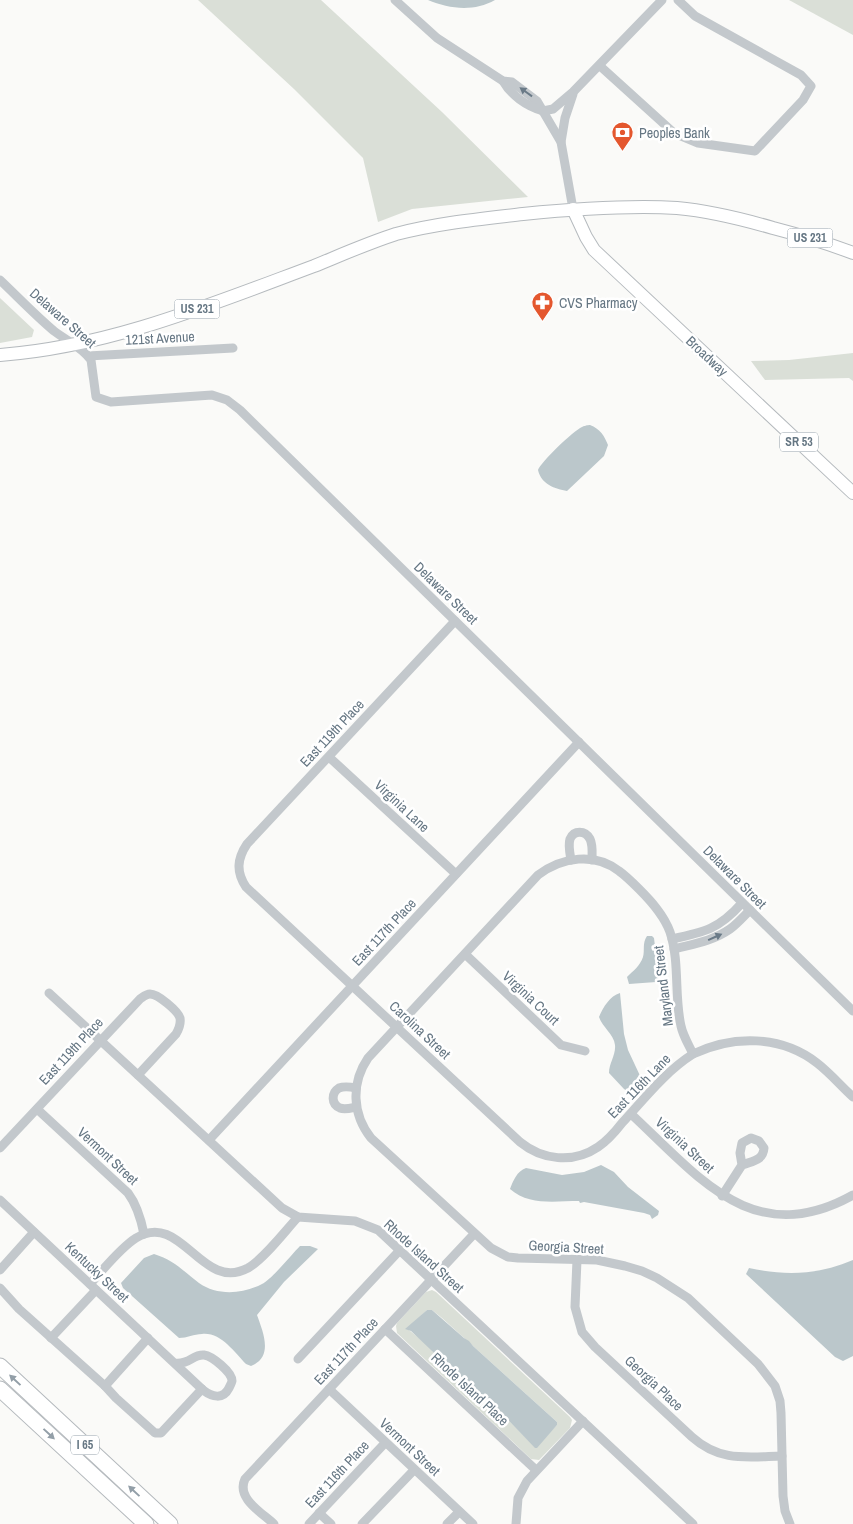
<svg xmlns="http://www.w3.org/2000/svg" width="853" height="1524" font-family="'Archivo Narrow',sans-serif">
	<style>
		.green { fill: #dadfd7; fill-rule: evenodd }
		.water { fill: #bbc7cb }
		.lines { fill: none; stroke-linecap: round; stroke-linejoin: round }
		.primary-casing { stroke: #b5babe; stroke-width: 14 }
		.motorway-casing { stroke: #b4b9bd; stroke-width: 17 }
		.minor { stroke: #c3c8cc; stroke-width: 9 }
		.primary { stroke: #fff; stroke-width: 12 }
		.motorway { stroke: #fff; stroke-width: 15 }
		.oneway { fill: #6a7a87 }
		.oneway2 { fill: #939fa8 }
		.labels { text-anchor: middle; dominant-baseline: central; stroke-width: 5; stroke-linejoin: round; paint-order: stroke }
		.shield { fill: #fff; stroke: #939fa8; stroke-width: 1 }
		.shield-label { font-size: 12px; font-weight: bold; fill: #657683 }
		.poi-label { font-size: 14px; fill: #657683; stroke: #fff; text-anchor: start }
		.street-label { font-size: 14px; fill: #657683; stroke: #fff }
	</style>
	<rect width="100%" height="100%" fill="#fafaf8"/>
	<!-- green -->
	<g class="green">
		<polygon points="198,0 321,0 442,112 528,197 412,209 378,222 363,158 294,89"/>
		<polygon points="789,0 853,0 853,35"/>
		<polygon points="0,298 34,330 32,337 0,343"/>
		<polygon points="853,353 853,381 849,378 765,380 751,361 789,360"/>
		<path d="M432 1290 436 1292 570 1417 572 1420 570 1428 539 1460 531 1459 397 1333 396 1326 397 1323 426 1292ZM427 1310H432L442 1318 557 1422V1425L537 1446 527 1439 494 1405 484 1398 453 1372 425 1343 409 1330 410 1326Z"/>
	</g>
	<!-- water -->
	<g class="water">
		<path d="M428 0H495C474 12 449 9 428 0Z"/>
		<path d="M590 425C600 429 604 435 608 445L604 456 567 491C555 489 541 484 538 470 541 462 573 431 582 427 583 426 588 425 590 425Z"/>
		<path d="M647 936H652L654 938 659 979 656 982 629 984 627 977C633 971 640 966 643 957 645 950 642 943 647 936Z"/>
		<path d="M620 993 624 1034 628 1050 642 1080 637 1088 630 1093 624 1089 609 1073C609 1063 616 1055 615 1045 614 1034 602 1027 599 1017 603 1007 610 996 620 993Z"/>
		<path d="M601 1165 614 1172 628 1187 659 1211 658 1215 652 1219 650 1215 644 1213 584 1202 580 1203 579 1201C555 1201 529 1206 510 1189 513 1181 517 1171 526 1168L562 1175 584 1172Z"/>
		<path d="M300 1246H310L318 1249 284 1282 257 1315C263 1332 274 1357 251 1366L246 1364C234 1352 221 1332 202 1334 194 1334 187 1338 179 1338L123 1288 121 1283 144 1258 154 1254C174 1260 183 1271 199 1283 217 1296 243 1294 262 1284 271 1280 292 1254 300 1246Z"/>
		<path d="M853 1260V1356L843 1361 835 1357 746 1274 749 1268C785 1276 819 1275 853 1260Z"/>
		<polygon points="427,1310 432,1310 464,1338 469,1341 473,1346 557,1422 557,1425 537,1448 535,1448 494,1405 484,1398 456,1372 449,1373 451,1369 411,1331 405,1329"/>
	</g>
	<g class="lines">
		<defs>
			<g id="primary">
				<polyline points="573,209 586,237 594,250 853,493"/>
				<path d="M0 355C109 347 212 304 314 266 341 255 368 243 396 234 438 223 481 219 523 214 574 209 626 205 677 208 710 211 742 219 773 228 800 235 827 243 853 253"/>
			</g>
			<g id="motorway">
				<polyline points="0,1366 170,1524"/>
				<polyline points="0,1389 146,1524"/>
			</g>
		</defs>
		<!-- primary casing -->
		<use href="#primary" class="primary-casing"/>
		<!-- motorway casing -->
		<use href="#motorway" class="motorway-casing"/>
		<!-- minor -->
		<g class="minor">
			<polyline points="395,0 437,38 503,81 512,82 537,101 561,142 573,209"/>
			<polyline points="600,66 674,133 698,143 755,151 803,100 811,86 801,75 695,16 678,0"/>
			<path d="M503 81C511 95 526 106 543 111"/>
			<polyline points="543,111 553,109 573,92 662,0"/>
			<polyline points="561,142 565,118 573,94"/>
			<path d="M0 280C18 297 35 315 54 331 67 341 82 347 91 360L96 397 111 402 212 395 227 400 240 410 853 1011"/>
			<polyline points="88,356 233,348"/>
			<path d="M455 621 247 844C237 859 236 872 246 887L520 1142C542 1160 573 1164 598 1147 607 1141 615 1132 622 1123 644 1099 666 1071 693 1054"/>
			<polyline points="329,757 456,874"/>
			<path d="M571 860C570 854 568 845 570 839 574 830 585 830 590 839 593 845 592 853 592 860"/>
			<path d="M672 939C705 932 719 929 742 903"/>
			<path d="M674 949C693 944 713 941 730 929 737 924 743 917 750 910"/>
			<polyline points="465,954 561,1045 585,1051"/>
			<polyline points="49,993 282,1208 298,1217 355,1221 378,1230 693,1524"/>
			<path d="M356 1088C351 1087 344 1086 339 1088 331 1093 331 1104 340 1108 345 1110 351 1108 356 1107"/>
			<path d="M37 1109 128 1193C137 1205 141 1219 144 1234"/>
			<path d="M631 1114C698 1176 753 1251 853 1195"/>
			<polyline points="209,1140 579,742"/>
			<path d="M0 1148 140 999C143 997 146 994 150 994 158 994 178 1011 180 1018 181 1024 179 1029 176 1034L138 1075"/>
			<path d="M722 1196 742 1165 740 1153 742 1143 751 1138 759 1141 764 1148C763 1161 752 1161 742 1165"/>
			<path d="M0 1200 203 1390C212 1397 223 1400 229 1388 230 1386 232 1382 232 1381 232 1372 212 1356 204 1355 193 1354 189 1365 175 1363"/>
			<path d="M577 1260 575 1307 582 1332 595 1347 692 1437C720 1462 746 1457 782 1456"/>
			<polyline points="0,1270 34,1232"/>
			<path d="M90 1284C103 1270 120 1248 136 1238 182 1210 201 1293 248 1268 264 1259 285 1231 298 1217"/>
			<polyline points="0,1288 19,1309 105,1386 116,1398 155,1433 161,1433 202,1389"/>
			<polyline points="385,1329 536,1470"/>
			<polyline points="51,1338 96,1290"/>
			<polyline points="298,1359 400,1250"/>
			<polyline points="105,1386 148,1338"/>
			<polyline points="329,1389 473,1524"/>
			<polyline points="319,1513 331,1524"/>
			<path d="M274 1524C261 1512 236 1498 245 1479L474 1234"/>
			<polyline points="309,1524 385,1443"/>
			<polyline points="362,1524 414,1470"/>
			<polyline points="447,1524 459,1512"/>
			<polyline points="516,1524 518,1498 527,1481 583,1421"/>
			<path d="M790 1524 785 1511 783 1496 781 1413 780 1401 775 1386 758 1364 688 1298 657 1278 642 1271 625 1266 597 1260 518 1258 508 1257 491 1248 371 1138C352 1114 351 1083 368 1058L538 875C562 857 595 852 619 871 626 876 633 883 639 889 651 901 664 915 670 932 680 962 674 996 681 1026 683 1036 689 1045 693 1054 733 1035 781 1035 817 1063 830 1073 841 1086 853 1097"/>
		</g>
		<!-- primary -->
		<use href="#primary" class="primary"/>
		<!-- motorway -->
		<use href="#motorway" class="motorway"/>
	</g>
	<!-- one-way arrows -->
	<defs><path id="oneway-solid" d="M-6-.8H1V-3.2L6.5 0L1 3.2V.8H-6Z" transform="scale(1.25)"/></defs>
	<g class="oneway">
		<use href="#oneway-solid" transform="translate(526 92) rotate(-144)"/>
		<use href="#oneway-solid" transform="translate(715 937) rotate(-24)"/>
	</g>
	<g class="oneway2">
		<use href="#oneway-solid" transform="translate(15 1380) rotate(-137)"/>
		<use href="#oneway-solid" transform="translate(49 1434) rotate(43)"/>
		<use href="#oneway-solid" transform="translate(134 1491) rotate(-137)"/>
	</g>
	<!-- icons -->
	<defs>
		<symbol id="bank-pin" viewBox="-11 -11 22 30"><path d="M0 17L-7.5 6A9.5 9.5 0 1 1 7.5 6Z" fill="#e4572e" stroke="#fff"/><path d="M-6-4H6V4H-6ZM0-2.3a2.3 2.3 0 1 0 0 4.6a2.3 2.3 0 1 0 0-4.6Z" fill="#fff"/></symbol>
		<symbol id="pharmacy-pin" viewBox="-11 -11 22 30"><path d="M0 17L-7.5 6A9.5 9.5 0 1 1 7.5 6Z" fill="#e4572e" stroke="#fff"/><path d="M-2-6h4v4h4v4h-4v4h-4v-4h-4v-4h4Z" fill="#fff"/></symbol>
	</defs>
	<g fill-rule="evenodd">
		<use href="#bank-pin" x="610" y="120" width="25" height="34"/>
		<use href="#pharmacy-pin" x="530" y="290" width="25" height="34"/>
	</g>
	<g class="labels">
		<!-- shield labels -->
		<g class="shield">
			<rect x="787.5" y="228.5" width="45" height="19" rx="4"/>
			<rect x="174.5" y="299.5" width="45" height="19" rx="4"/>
			<rect x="780" y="432.5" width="38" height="19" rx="4"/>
			<rect x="71" y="1435.5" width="28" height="19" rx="4"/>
		</g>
		<g class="shield-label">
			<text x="810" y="238">US 231</text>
			<text x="197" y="309">US 231</text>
			<text x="799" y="442">SR 53</text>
			<text x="85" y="1445">I 65</text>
		</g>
		<!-- poi labels -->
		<g class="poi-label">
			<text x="639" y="133">Peoples Bank</text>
			<text x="559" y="303">CVS Pharmacy</text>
		</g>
		<!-- street labels -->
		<g class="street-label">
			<text transform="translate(63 318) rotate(41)">Delaware Street</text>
			<text transform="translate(160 338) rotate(-3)">121st Avenue</text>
			<text transform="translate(707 356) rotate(43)">Broadway</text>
			<text transform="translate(446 593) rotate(44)">Delaware Street</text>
			<text transform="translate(332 733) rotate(-47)">East 119th Place</text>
			<text transform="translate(402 806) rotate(43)">Virginia Lane</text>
			<text transform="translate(735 877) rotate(45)">Delaware Street</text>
			<text transform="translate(384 932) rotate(-47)">East 117th Place</text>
			<text transform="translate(663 986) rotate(-97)">Maryland Street</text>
			<text transform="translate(531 998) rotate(43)">Virginia Court</text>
			<text transform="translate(420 1030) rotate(43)">Carolina Street</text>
			<text transform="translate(71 1051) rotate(-47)">East 119th Place</text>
			<text transform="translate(639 1086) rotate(-46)">East 116th Lane</text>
			<text transform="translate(685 1145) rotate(43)">Virginia Street</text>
			<text transform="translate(108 1156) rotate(43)">Vermont Street</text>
			<text transform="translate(566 1247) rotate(3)">Georgia Street</text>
			<text transform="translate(424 1256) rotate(42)">Rhode Island Street</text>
			<text transform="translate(97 1272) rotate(43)">Kentucky Street</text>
			<text transform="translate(346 1351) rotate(-47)">East 117th Place</text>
			<text transform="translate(654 1383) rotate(43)">Georgia Place</text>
			<text transform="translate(470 1389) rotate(43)">Rhode Island Place</text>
			<text transform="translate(410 1447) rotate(43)">Vermont Street</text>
			<text transform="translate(337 1474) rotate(-47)">East 116th Place</text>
		</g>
	</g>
</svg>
